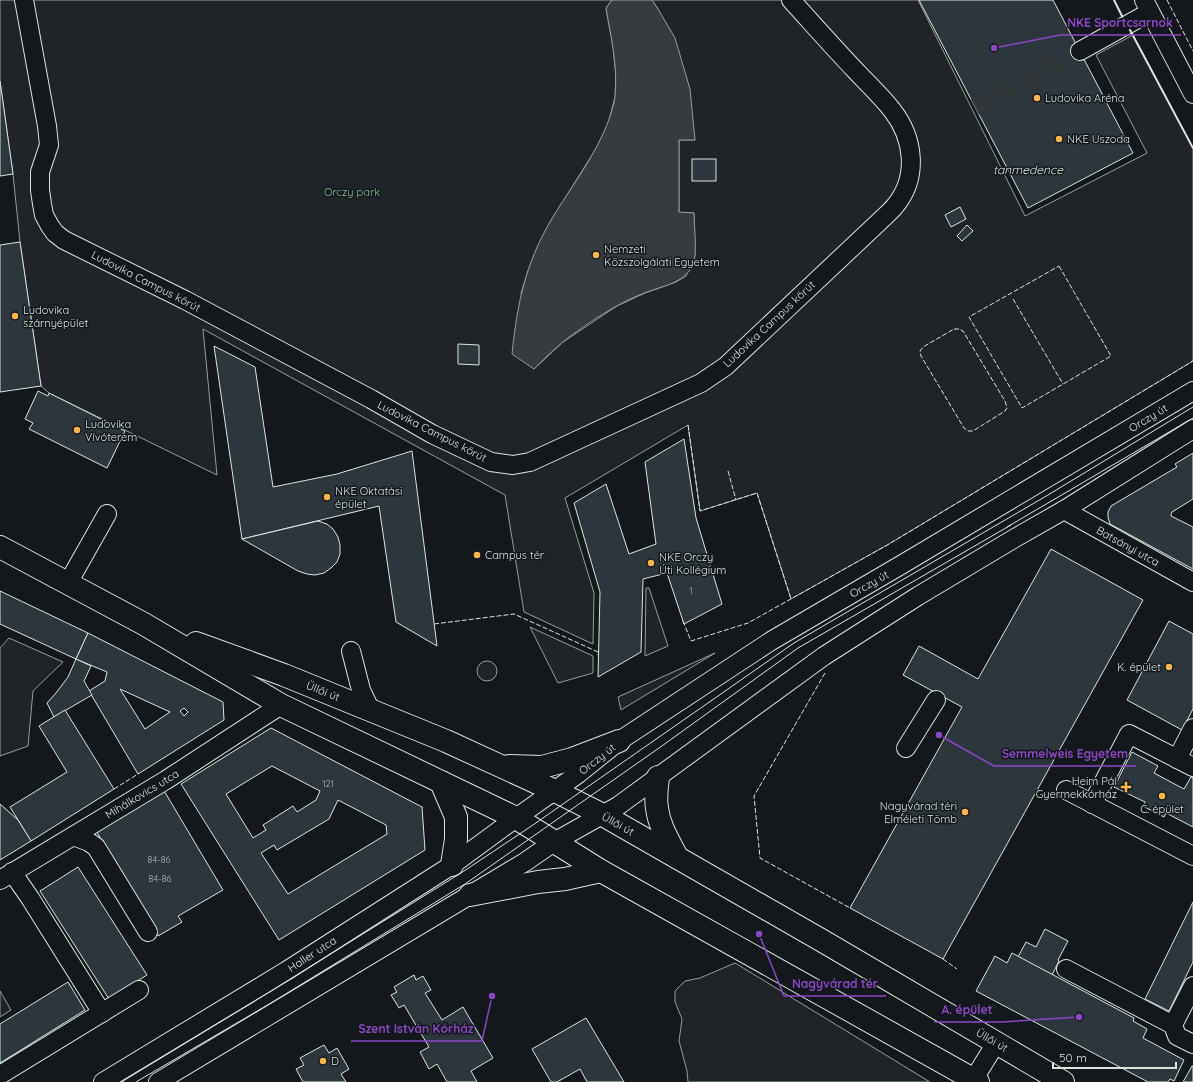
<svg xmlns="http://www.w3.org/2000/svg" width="1193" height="1082" font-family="Quicksand,sans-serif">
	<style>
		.green { fill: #202428; stroke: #939e99 }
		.water { fill: #363b3e; stroke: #939e99 }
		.building { fill: #2c363c; stroke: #d8e6dc; fill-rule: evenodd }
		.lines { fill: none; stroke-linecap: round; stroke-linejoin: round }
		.minor-tunnel { stroke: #313739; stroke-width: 18; stroke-dasharray: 18 9; stroke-linecap: butt }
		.minor-casing { stroke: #d8e6dc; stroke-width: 20 }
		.major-casing { stroke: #d8e6dc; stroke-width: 24 }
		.minor { stroke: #14181c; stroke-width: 18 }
		.major { stroke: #14181c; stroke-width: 22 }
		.tram { stroke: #d8e6dc; stroke-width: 1 }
		.fence { stroke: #d8e6dc; stroke-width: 1; stroke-dasharray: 5 2; stroke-linecap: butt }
		.wall { stroke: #d8e6dc; stroke-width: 2 }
		.poi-dot { fill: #ffb74d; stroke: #14181c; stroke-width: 1.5 }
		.labels { text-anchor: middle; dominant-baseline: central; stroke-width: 3; stroke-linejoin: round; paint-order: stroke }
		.number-label { font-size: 9px; fill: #adbab4 }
		.poi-label { font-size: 11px; fill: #d8e6dc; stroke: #14181c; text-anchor: start }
		.park-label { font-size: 11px; fill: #8ac095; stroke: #14181c }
		.street-label { font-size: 11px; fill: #d8e6dc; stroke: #14181c }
		.water-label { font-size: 12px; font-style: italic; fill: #d8e6dc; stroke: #14181c }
		.leader { fill: none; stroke: #8948c3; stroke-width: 1.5 }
		.callout-dot { fill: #8948c3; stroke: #14181c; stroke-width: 1.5 }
		.callout-label { font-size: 12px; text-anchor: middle; font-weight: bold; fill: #8948c3; stroke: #14181c; stroke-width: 3; stroke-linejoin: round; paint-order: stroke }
	</style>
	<rect width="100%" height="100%" fill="#14181c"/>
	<!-- green -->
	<g class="green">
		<polygon points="0,0 612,0 606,8 613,47 616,76 615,97 608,124 597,147 550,222 538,246 528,271 521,293 534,369 563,342 617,306 645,293 676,282 686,276 695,256 694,213 679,213 679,140 695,140 658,9 652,0 918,0 1025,216 1147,153 1096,55 1133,35 1193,148 1193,361 889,544 791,599 757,493 700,511 688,425 565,498 594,593 593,644 524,612 505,495 203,329 217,475 49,393 41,386 20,242 13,174 0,81"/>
		<polygon points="646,588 649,588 668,646 645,656"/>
		<polygon points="530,627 593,656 593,673 558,683"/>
		<polygon points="9,638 63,662 33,691 28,746 0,756 0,648"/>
		<polygon points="715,653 621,710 618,697"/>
		<circle cx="487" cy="671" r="10"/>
		<polygon points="735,963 930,1082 688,1082 687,1071 679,1041 682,1019 675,1002 675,991 685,981 700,978"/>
		<polygon points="0,991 11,1010 0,1017"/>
	</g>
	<!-- water -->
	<path class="water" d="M612 0H652L658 9 675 38 690 89 695 140H679V212L694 213C694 226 698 257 692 267 683 283 663 286 647 292 619 302 587 323 563 342 553 350 543 360 534 369L512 354C517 305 525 265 550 222 571 186 600 151 612 110 613 106 615 101 615 96 618 67 611 37 606 8Z"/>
	<!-- building -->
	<g class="building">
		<polygon points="919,0 1053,0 1133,153 1028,208"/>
		<polygon points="0,81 13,174 0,176"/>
		<rect x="692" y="159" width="24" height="22"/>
		<polygon points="960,207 966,219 951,227 945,215"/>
		<polygon points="967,225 973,231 962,241 957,236"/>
		<polygon points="20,242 41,386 0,392 0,245"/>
		<polygon points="458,344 479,345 479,365 458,364"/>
		<polygon points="214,346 255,367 273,487 337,474 412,451 437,646 396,622 379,506 242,539"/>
		<polygon points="38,391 48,396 49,393 125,431 107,468 29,429 33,423 25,419"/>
		<polygon points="684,439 696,518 722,604 684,624 667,573 643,579 641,652 598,677 600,592 574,503 606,484 629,554 656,544 645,462"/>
		<polygon points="1193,453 1193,499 1172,512 1171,514 1171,516 1193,527 1193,569 1110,524 1108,517 1108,512 1111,506 1177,467 1175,464"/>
		<polygon points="318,521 327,524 333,529 338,537 340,545 340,554 337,562 331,568 324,573 315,575 307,574 298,571 242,539"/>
		<polygon points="1051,549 1143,600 943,959 850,908 962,707 903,675 919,646 978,679"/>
		<polygon points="0,591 88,633 76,659 0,624"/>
		<polygon points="1169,621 1193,634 1193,709 1182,730 1127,700"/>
		<path d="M88 633 223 702 224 720 138 774 89 691 105 681 107 672 76 659ZM120 689 170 712 145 729ZM184 708 188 712 184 716 180 711Z"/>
		<polygon points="76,659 91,666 84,681 92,695 54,717 47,703 56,693 68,677"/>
		<polygon points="65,710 114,789 31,841 10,807 67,772 39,726"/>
		<path d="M271 728 422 807 425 850 279 940 181 784ZM272 766 320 791 316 800 297 812 293 806 263 825 266 830 253 838 226 794ZM338 800 386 825 387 834 288 894 261 853 274 845 277 850 329 819Z"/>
		<polygon points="1132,752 1158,766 1154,773 1184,789 1191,777 1193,778 1193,827 1166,813 1164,817 1143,806 1145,802 1114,787"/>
		<polygon points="163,789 223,890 178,916 182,922 158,936 95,829"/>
		<polygon points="0,804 18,820 31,841 0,860"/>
		<polygon points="78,867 147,975 109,999 40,891"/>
		<polygon points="1193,902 1193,962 1169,1011 1145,999"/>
		<polygon points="1045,929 1068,941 1058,960 1059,961 1052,975 1018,957 1026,942 1036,947"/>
		<polygon points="1012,953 1134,1018 1133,1021 1147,1029 1143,1038 1184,1060 1174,1081 1170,1079 1168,1082 1148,1082 976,991 995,956 1007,963"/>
		<polygon points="414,975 416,980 423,976 431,990 425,993 442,1020 463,1007 493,1058 471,1071 477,1082 447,1082 437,1064 429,1069 420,1052 429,1047 404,1005 399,1008 391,995 397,992 394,987"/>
		<polygon points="68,982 85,1010 0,1063 0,1024"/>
		<polygon points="586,1018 624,1082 587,1082 580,1069 557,1082 551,1082 532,1049"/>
		<polygon points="324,1045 329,1053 337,1048 349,1069 341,1074 346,1082 303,1082 296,1069 304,1065 300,1058"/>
		<polygon points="1192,1066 1193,1066 1193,1082 1183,1082"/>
	</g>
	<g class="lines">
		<!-- minor-tunnel -->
		<polyline class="minor-tunnel" points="975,107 1080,51"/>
		<defs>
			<g id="minor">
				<path d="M24 0 47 126 49 145 40 172V190L42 204 44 215 50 226 55 233 64 240 185 300 371 399 432 434 491 462 513 465 530 462 701 383 726 366 880 221C885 216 891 211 895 206 919 177 914 138 892 110 881 96 867 83 855 70 833 47 812 23 791 0"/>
				<polyline points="1144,0 1193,94"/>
				<polyline points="1080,51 1150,12"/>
				<polyline points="1064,510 1193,582"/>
				<polyline points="68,583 107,514"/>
				<polyline points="351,651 361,690 371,711"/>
				<polyline points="906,748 936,700"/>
				<polyline points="1177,759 1193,728"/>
				<polyline points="1066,790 1193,856"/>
				<polyline points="1092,804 1129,734 1193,767"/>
				<polyline points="73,836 89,842 96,847 148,932"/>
				<polyline points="12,872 30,898 102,1013"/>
				<polyline points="0,880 166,780 281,705"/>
				<polyline points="1066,969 1173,1025 1193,986"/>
				<polyline points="1173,1025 1177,1036 1193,1044"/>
				<polyline points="0,1075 139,990"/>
				<polyline points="103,1082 286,971 452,865 516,818 578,774 619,741 771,641 901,565 1193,391"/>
				<polyline points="158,1082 525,862 554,842 618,806 824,656 918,596 1015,538 1064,510 1193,429"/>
				<polyline points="972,1082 996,1043"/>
			</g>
			<g id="major">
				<polyline points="0,547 144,624 281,705 516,818 601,871 978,1082"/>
				<polyline points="196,643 284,675 446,741 555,791 603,815 821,940 1063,1082"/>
				<polyline points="509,766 542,767 572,759 619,741"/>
				<path d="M658 777C657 787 655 798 657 808 659 826 669 841 677 857"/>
				<polyline points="441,782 456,817 456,839 452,865"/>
				<polyline points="470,895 538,882 565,879 601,871"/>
			</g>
		</defs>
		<!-- minor casing -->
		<use href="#minor" class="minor-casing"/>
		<!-- major casing -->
		<use href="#major" class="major-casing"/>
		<!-- minor -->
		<use href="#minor" class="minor"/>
		<!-- major -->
		<use href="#major" class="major"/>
		<!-- tram -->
		<g class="tram">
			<polyline points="1007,527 1193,418"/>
			<polyline points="120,1082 266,994 461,873 530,827 794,643 1048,495 1193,407"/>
			<polyline points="136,1082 271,1003 465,884 659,748 798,648 1011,525"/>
		</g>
		<!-- fence -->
		<g class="fence">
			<polyline points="1167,0 1193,51"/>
			<polygon points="1059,266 1111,356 1022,408 969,317"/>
			<polyline points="1013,299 1063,384"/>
			<polygon points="954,329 959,329 963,331 1005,401 1007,408 1005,411 973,431 968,431 964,428 921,356 920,351 923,347"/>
			<polyline points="688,425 700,511 757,493 791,599"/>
			<polyline points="728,471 736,500"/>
			<polyline points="683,621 691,641 748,623 889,544 1193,361"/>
			<polyline points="434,624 514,614 598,652 598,655"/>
			<polyline points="825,673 754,796 760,858 850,908"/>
			<polyline points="114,789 138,774"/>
			<polyline points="943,959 957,969"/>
		</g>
		<!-- wall -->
		<g class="wall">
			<polyline points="1114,0 1124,20"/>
			<polyline points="1130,30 1193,148"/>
		</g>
	</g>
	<!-- markers -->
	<g class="poi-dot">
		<circle cx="1037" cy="98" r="4"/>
		<circle cx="1059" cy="139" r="4"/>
		<circle cx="596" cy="255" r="4"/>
		<circle cx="15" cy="316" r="4"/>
		<circle cx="77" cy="430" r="4"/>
		<circle cx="327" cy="497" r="4"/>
		<circle cx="477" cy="555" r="4"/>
		<circle cx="651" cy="563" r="4"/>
		<circle cx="1169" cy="667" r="4"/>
		<path d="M1124 781h4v4h4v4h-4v4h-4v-4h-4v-4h4z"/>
		<circle cx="1162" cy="796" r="4"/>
		<circle cx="965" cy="812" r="4"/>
		<circle cx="323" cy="1061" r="4"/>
	</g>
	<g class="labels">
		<!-- number labels -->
		<g class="number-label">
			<text x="691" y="590">1</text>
			<text x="328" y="783">121</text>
			<text x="159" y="859">84-86</text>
			<text x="160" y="878">84-86</text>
		</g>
		<!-- poi labels -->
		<g class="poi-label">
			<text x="1045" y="98">Ludovika Aréna</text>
			<text x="1067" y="139">NKE Uszoda</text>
			<text x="604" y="249">Nemzeti<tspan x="604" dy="13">Közszolgálati Egyetem</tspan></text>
			<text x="23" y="310">Ludovika<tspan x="23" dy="13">szárnyépület</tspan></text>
			<text x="85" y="424">Ludovika<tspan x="85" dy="13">Vívóterem</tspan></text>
			<text x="335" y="491">NKE Oktatási<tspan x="335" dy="13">épület</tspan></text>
			<text x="485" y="555">Campus tér</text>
			<text x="659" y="557">NKE Orczy<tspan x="659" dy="13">Úti Kollégium</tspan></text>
			<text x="1161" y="667" text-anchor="end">K. épület</text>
			<text x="1117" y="781" text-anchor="end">Heim Pál<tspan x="1117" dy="13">Gyermekkórház</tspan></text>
			<text x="957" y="806" text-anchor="end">Nagyvárad téri<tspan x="957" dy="13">Elméleti Tömb</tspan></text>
			<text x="1162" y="809" text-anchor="middle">C. épület</text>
			<text x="331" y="1061">D</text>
		</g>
		<!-- park labels -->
		<g class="park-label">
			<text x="352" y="192">Orczy park</text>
		</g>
		<!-- street labels -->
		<g class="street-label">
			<text transform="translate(146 281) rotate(27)">Ludovika Campus körút</text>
			<text transform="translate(769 324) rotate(-43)">Ludovika Campus körút</text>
			<text transform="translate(1148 418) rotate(-31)">Orczy út</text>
			<text transform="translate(432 431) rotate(27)">Ludovika Campus körút</text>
			<text transform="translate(1128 546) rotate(29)">Batsányi utca</text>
			<text transform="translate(869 584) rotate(-30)">Orczy út</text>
			<text transform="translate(323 691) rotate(22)">Üllői út</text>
			<text transform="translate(597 759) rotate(-38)">Orczy út</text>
			<text transform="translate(142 794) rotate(-31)">Mihálkovics utca</text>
			<text transform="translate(618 824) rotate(29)">Üllői út</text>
			<text transform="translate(312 954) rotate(-33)">Haller utca</text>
			<text transform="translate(992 1040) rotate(30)">Üllői út</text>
		</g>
		<!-- water labels -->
		<g class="water-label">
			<text x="1028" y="169">tanmedence</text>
		</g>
	</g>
	<!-- callouts -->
	<path class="leader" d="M994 48L1060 35H1181M939 735L994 766H1136M759 934L784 996H886M1079 1017L1001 1022H934M492 996L482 1041H351"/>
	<g class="callout-dot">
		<circle cx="994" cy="48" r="4"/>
		<circle cx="939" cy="735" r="4"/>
		<circle cx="759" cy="934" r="4"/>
		<circle cx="1079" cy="1017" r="4"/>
		<circle cx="492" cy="996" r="4"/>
	</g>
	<g class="callout-label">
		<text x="1120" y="27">NKE Sportcsarnok</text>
		<text x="1065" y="758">Semmelweis Egyetem</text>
		<text x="835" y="988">Nagyvárad tér</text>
		<text x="967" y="1014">A. épület</text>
		<text x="416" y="1033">Szent István Kórház</text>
	</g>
	<!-- scale -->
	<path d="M1053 1062v6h123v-6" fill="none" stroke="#d8e6dc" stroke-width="2"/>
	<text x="1059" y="1062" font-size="12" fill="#d8e6dc" stroke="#14181c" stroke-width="3" paint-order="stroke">50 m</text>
</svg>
